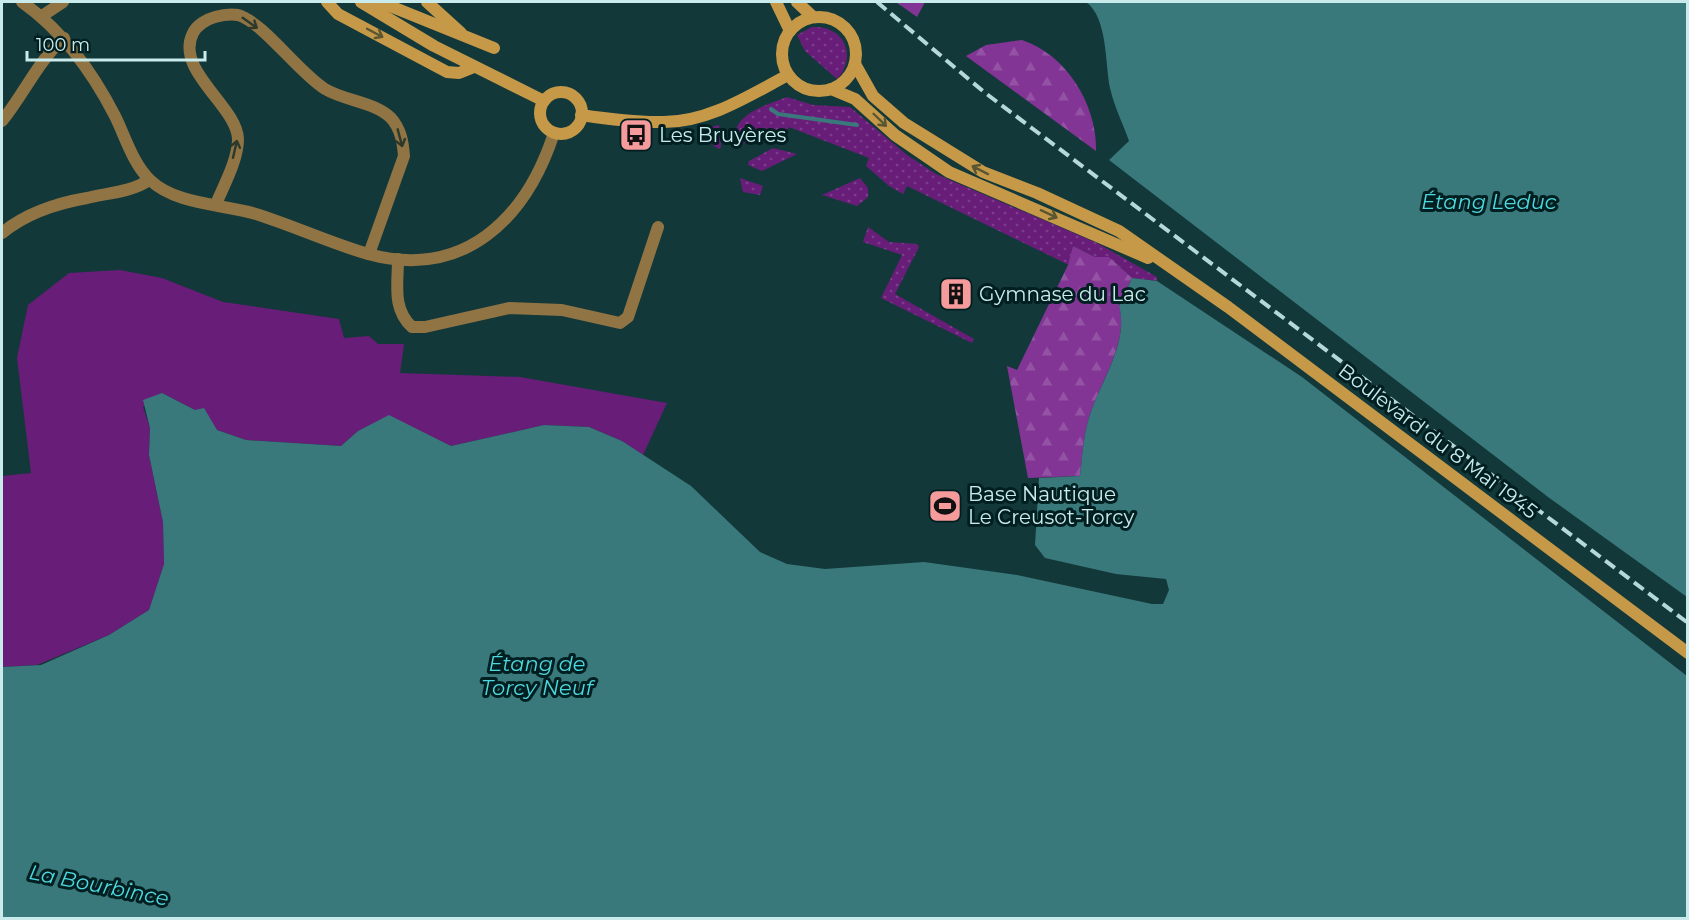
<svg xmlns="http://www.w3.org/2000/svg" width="1689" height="920" font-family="Montserrat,sans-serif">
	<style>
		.grass { fill: url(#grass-dots) }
		.forest { fill: url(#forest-firs) }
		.green { fill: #681d79 }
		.water { fill: #39797c }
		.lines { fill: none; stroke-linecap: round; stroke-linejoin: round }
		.stream { stroke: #39797c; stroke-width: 4 }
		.street { stroke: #907444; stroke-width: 12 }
		.secondary { stroke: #c69948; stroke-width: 12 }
		.rail { stroke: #b6d8d9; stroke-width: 4; stroke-dasharray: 12 6; stroke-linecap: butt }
		.oneway { stroke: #2c392b }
		.oneway2 { stroke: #5a5632 }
		.labels { text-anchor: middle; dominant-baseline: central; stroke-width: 6; stroke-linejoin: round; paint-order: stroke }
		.poi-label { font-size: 20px; fill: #c9ebec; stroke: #011f20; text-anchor: start }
		.street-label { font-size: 20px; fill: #c9ebec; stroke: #011f20 }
		.water-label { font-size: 21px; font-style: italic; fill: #4dd7de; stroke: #011f20 }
	</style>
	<defs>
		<pattern id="grass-dots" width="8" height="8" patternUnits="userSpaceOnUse" patternTransform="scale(1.5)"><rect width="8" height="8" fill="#681d79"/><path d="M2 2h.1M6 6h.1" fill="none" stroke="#7c3e8c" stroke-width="1.8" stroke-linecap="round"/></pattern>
		<pattern id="forest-firs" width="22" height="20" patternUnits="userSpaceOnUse" patternTransform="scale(1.5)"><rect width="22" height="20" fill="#833595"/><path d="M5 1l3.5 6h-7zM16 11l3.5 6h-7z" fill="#9352a4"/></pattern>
	</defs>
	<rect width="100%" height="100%" fill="#13383a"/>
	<!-- grass -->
	<g class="grass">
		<path d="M812 27C844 25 858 56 837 79L805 51 797 35Z"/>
		<path d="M787 97 813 105 850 107 907 155 936 174 1097 243 1157 277V281L1132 278 1109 257H1095L1073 246 1069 265 907 186 903 194 889 186 866 166 869 158 789 127 786 132 764 133 743 144 736 138C731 115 771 103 787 97Z"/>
		<polygon points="719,125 721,147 719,149 699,136 698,130"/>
		<polygon points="773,148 797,154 762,171 748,165 749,161"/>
		<polygon points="740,178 763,186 760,195 743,192"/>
		<polygon points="860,178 868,188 868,197 857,206 822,195"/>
		<polygon points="868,227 889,242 917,244 919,247 895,294 974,339 972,343 881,298 902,255 863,242"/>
	</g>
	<!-- forest -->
	<g class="forest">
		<polygon points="896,2 925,2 917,17"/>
		<path d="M1022 40C1067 55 1097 105 1096 151L966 56 986 45Z"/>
		<path d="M1073 246 1095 257H1109L1132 278 1119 305C1130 345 1096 387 1087 425 1083 441 1082 459 1080 476L1028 478 1007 366 1017 370 1068 265Z"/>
	</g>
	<!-- green -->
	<polygon class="green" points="120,270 162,278 223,302 339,319 344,338 369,336 378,344 404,344 400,373 520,377 667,403 643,455 622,441 589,427 544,425 451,446 389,416 358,431 341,446 246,440 217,430 195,410 162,393 143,407 150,428 149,455 163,522 164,564 149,610 109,635 37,665 2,667 2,476 31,473 17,358 28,305 69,273"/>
	<!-- water -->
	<g class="water">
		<path d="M1086 2H1687V597L1548 497 1109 160 1129 141C1123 124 1114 106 1110 88 1105 64 1108 18 1086 2Z"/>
		<path d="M1132 278 1157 281 1302 377 1687 676V918H2V667L41 665 109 635 149 610 164 564 163 522 149 455 150 428 143 400 162 393 195 410 204 408 217 430 246 440 341 446 358 431 389 415 451 446 544 425 589 427 622 441 691 486 760 552 787 564 825 569 924 562 1017 575 1152 604H1163L1169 590 1166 579 1116 574 1045 558 1035 545 1039 478 1080 476C1082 459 1083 441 1087 425 1096 387 1130 345 1119 306Z"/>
	</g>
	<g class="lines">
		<!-- stream -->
		<polyline class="stream" points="771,109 778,114 857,125"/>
		<!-- street -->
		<g class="street">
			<path d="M22 2C63 31 92 71 115 116 125 136 133 164 150 180 176 205 223 204 256 214 294 226 330 243 368 254 464 280 526 219 554 133"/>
			<polyline points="42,16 63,2"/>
			<path d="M2 121C24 94 38 61 64 38"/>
			<path d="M216 204C224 185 238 160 238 139 237 106 174 70 193 33 197 25 207 19 215 17 222 15 231 14 238 15 263 22 299 73 325 89 345 101 375 102 391 118 401 129 403 143 404 156L369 254"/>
			<path d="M2 233C25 214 58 203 87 198 107 193 132 192 149 180"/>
			<path d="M398 259C398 284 392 309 412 327H425L509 308 562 310 620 323 628 317 658 227"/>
		</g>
		<!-- secondary -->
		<g class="secondary">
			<polyline points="327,2 338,14 447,72 459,73 474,67"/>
			<polyline points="361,2 434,46 544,101"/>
			<polyline points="380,2 494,48"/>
			<polyline points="427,2 461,33"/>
			<polyline points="776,2 790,31"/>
			<polyline points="797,2 813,17"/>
			<circle cx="819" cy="54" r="37"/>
			<polyline points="855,64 873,96 904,123 983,172 1037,193 1119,231 1228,307 1688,653"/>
			<polyline points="831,89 855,99 895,135 949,172 1148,258"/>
			<circle cx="561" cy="113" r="21"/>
			<path d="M581 115C608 119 637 123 664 122 709 122 750 95 788 75"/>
		</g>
		<!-- rail -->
		<polyline class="rail" points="877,2 984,92 1688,623"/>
	</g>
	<!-- one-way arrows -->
	<defs><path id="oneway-shaft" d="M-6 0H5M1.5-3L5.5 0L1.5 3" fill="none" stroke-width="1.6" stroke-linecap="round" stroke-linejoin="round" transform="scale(1.5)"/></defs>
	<g class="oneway">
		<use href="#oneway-shaft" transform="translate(250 23) rotate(35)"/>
		<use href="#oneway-shaft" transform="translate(400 138) rotate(75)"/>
		<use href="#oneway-shaft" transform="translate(235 149) rotate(-77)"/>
	</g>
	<g class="oneway2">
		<use href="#oneway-shaft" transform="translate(375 33) rotate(28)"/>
		<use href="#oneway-shaft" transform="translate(880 120) rotate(44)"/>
		<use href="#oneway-shaft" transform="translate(980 170) rotate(-153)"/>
		<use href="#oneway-shaft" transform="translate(1049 214) rotate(25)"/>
	</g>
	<!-- icons -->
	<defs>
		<symbol id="bus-square" viewBox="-11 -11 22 22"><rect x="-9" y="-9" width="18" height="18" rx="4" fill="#f59b9b" stroke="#011f20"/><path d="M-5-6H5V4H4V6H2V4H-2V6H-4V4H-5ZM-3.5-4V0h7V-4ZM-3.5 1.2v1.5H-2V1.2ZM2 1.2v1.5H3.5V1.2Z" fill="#111"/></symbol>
		<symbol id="building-square" viewBox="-11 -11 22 22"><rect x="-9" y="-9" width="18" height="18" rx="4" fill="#f59b9b" stroke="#011f20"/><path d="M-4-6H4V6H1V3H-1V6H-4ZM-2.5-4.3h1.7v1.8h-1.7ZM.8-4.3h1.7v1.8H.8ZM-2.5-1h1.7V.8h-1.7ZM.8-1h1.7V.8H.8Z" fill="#111"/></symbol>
		<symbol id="stadium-square" viewBox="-11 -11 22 22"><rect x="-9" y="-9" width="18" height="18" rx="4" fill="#f59b9b" stroke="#011f20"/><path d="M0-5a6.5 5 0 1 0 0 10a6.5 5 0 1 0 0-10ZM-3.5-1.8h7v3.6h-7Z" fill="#111"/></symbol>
	</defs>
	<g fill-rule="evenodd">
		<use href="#bus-square" x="617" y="116" width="38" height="38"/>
		<use href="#building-square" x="937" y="275" width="38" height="38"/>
		<use href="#stadium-square" x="926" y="487" width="38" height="38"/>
	</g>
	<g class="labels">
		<!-- poi labels -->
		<g class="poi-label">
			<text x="659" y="135">Les Bruyères</text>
			<text x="979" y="294">Gymnase du Lac</text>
			<text x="968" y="494">Base Nautique<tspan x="968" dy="23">Le Creusot-Torcy</tspan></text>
		</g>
		<!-- street labels -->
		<g class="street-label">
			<text transform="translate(1438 441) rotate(37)">Boulevard du 8 Mai 1945</text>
		</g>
		<!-- water labels -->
		<g class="water-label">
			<text x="1489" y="201">Étang Leduc</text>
			<text x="537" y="663">Étang de<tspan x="537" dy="24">Torcy Neuf</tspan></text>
			<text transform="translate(99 885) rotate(11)">La Bourbince</text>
		</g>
	</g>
	<!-- border -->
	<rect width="1689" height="920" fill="none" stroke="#c9ebec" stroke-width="6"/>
	<!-- scale -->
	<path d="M27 51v9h178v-9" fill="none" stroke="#c9ebec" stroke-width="3"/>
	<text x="36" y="51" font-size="18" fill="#c9ebec" stroke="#011f20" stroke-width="4.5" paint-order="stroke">100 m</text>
</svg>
